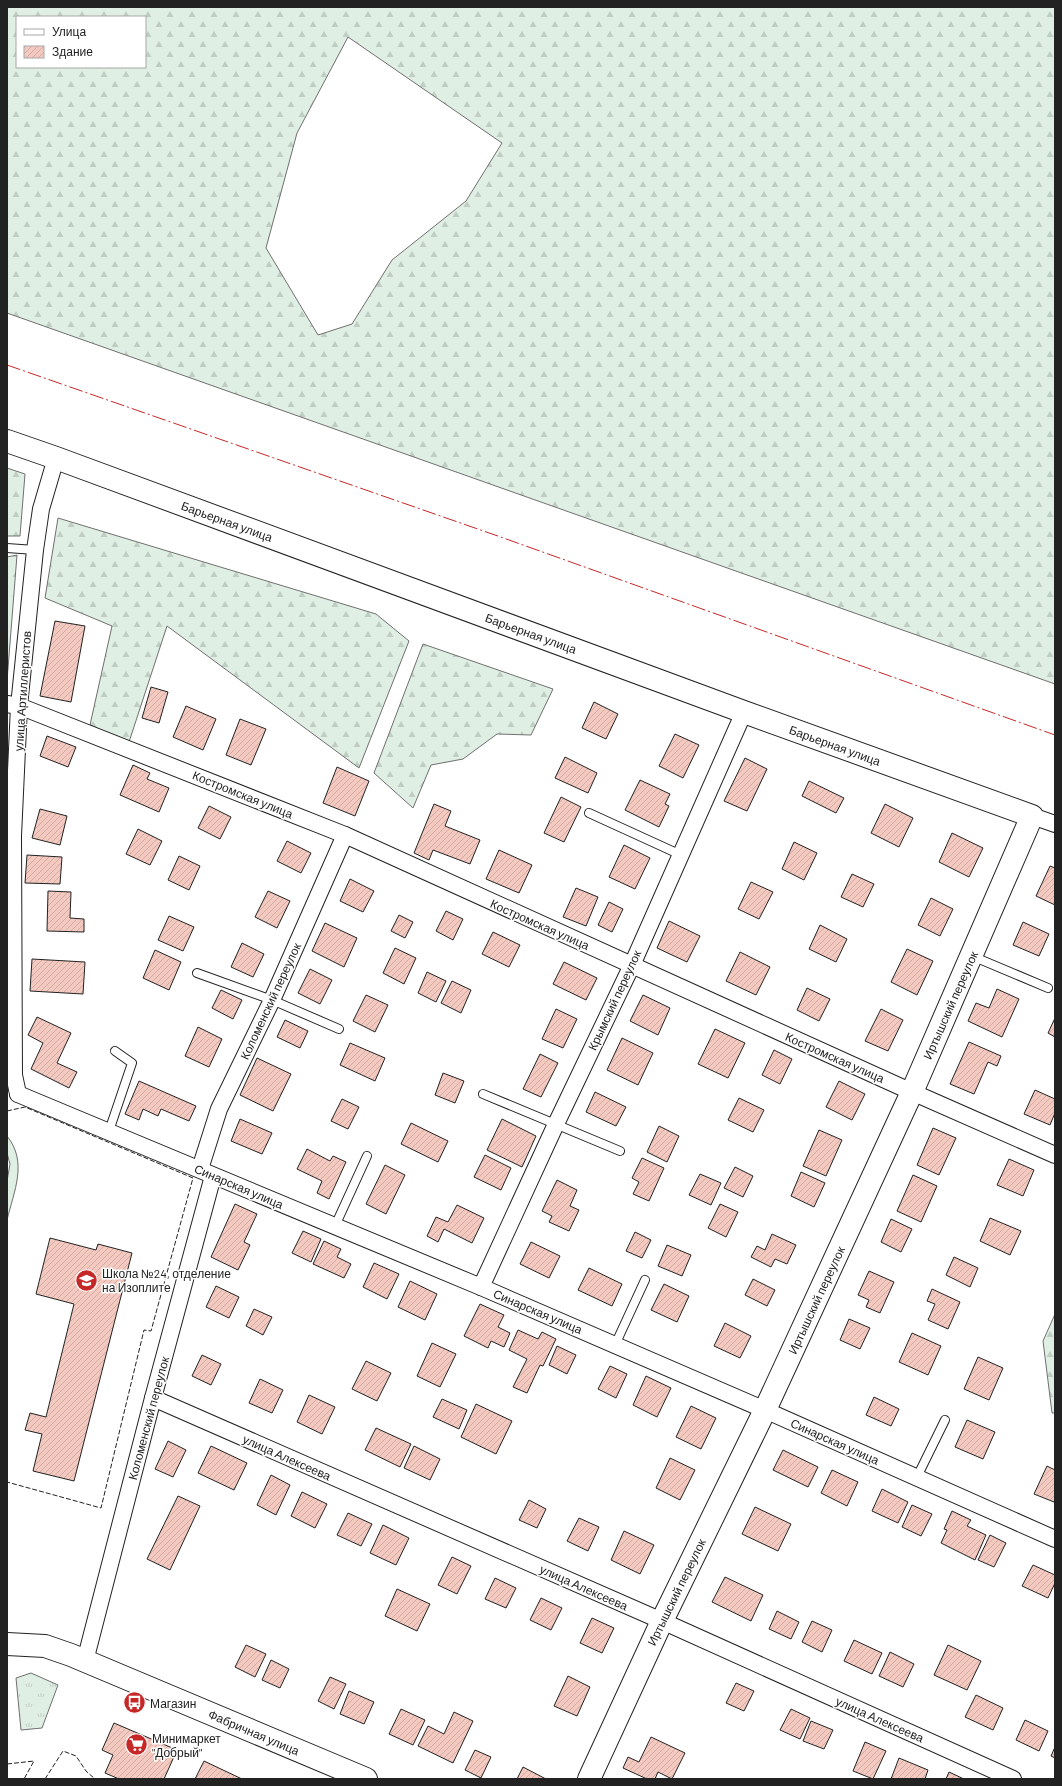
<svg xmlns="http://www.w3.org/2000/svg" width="1062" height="1786" font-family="Barlow,sans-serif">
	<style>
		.forest { fill: url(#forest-firs); stroke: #6f6f6f; fill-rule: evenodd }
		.park { fill: url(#park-tufts); stroke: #6f6f6f }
		.garden { fill: #e0efe3; stroke: #6f6f6f }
		.building { fill: url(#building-hatch); stroke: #222 }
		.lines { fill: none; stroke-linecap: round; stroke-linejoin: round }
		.lane-casing { stroke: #222; stroke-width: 10 }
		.street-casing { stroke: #222; stroke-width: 18 }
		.secondary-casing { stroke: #222; stroke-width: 24 }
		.lane { stroke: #fff; stroke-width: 8 }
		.street { stroke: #fff; stroke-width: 16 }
		.secondary { stroke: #fff; stroke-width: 22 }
		.fence { stroke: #222; stroke-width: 1; stroke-dasharray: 5 2; stroke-linecap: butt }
		.power { stroke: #c62828; stroke-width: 1; stroke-dasharray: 14 3 2 3; stroke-linecap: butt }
		.labels { text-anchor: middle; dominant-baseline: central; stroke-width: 3; stroke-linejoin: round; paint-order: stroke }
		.street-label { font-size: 12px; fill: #222; stroke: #fff }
		.poi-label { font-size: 12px; fill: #222; stroke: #fff; text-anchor: start }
	</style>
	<defs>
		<pattern id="forest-firs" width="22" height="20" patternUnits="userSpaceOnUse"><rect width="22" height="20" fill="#e0efe3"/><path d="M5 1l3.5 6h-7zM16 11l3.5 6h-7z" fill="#c0cdc2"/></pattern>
		<pattern id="park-tufts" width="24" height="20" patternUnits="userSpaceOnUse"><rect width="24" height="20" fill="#e0efe3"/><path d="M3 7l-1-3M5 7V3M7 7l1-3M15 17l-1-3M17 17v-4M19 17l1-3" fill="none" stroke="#c0cdc2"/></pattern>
		<pattern id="building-hatch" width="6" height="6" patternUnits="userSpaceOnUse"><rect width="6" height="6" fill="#f3c9c0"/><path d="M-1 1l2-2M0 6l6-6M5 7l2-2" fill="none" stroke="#d0aca5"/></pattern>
	</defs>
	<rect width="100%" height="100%" fill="#fff"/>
	<!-- forest -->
	<g class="forest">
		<path d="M7 7H1055V684L7 313ZM17 17H145V67H17ZM348 37 502 143 466 201 392 260 352 324 318 335 266 248 297 133Z"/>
		<polygon points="7,468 25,474 20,536 7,536"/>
		<polygon points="58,518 376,614 409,641 359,768 167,626 129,742 90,725 112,626 45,598"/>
		<polygon points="17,555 7,681 7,557"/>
		<polygon points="423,644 553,689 531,735 497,734 463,759 431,765 413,808 374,773"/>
		<polygon points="1055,1314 1055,1413 1052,1413 1043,1341"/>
	</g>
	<!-- park -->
	<polygon class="park" points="31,1673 58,1685 42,1728 21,1730 16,1678"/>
	<!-- garden -->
	<path class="garden" d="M7 1136C28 1162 14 1191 7 1220V1181L10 1164 7 1153Z"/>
	<!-- building -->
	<g class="building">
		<polygon points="55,621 85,626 71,702 40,696"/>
		<polygon points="151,687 168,692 159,723 142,718"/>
		<polygon points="594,702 618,714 606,739 582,728"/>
		<polygon points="186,706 216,719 203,750 173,737"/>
		<polygon points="240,719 266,729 251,765 226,755"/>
		<polygon points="675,734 699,745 683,778 659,766"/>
		<polygon points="47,736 76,747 68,767 40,756"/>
		<polygon points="565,757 597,773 588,793 555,778"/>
		<polygon points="745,758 767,769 747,811 724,801"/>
		<polygon points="133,765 150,773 147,779 169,788 159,812 120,795"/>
		<polygon points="337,767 369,781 355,816 323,803"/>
		<polygon points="640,780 670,794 665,804 669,806 659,827 625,810"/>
		<polygon points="809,781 844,798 836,813 802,796"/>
		<polygon points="561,797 581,807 564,842 544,833"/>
		<polygon points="434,804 451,811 445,826 480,840 470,864 433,850 429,860 414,853"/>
		<polygon points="885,804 913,818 899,847 871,833"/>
		<polygon points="209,806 231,817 220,839 198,828"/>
		<polygon points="40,809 67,816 60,845 32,838"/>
		<polygon points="138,829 162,841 150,865 126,854"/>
		<polygon points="952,833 983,848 969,877 939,862"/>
		<polygon points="287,841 311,853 301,873 277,861"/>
		<polygon points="794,842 817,853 804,880 782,869"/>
		<polygon points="624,845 650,858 635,889 609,877"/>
		<polygon points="499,850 532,865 519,893 486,879"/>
		<polygon points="27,855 62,857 60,884 25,883"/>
		<polygon points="179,856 200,866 189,890 168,880"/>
		<polygon points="1050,866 1055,868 1055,905 1036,896"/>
		<polygon points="852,874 874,884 863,907 841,897"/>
		<polygon points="350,879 374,891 363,912 340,901"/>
		<polygon points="751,882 773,892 759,919 738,909"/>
		<polygon points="576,888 598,897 586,926 563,917"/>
		<polygon points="48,891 71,892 70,918 84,919 84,932 47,931"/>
		<polygon points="268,891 290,901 277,928 255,917"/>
		<polygon points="931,898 953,909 940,936 918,925"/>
		<polygon points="609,902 623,909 612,932 598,925"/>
		<polygon points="446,911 463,919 453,940 436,931"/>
		<polygon points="399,915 413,922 405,938 391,931"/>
		<polygon points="169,916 194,927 183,951 158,940"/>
		<polygon points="669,921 700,936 687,962 657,948"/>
		<polygon points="1023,922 1049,934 1039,956 1013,945"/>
		<polygon points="325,923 357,938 344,967 312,951"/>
		<polygon points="820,925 847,939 836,962 809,949"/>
		<polygon points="493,932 520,945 509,967 482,954"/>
		<polygon points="242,943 264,954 253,977 231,967"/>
		<polygon points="395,948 416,958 404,984 383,973"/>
		<polygon points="907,949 933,961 917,995 891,982"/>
		<polygon points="155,950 181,962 169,990 143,978"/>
		<polygon points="740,952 770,967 756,995 726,981"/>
		<polygon points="32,959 85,962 83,994 30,991"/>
		<polygon points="564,962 597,978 586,1000 553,984"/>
		<polygon points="310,969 332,980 320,1004 298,993"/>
		<polygon points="427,972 446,981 436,1002 418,993"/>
		<polygon points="452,981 471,990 461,1013 441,1003"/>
		<polygon points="807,988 830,999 819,1021 797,1010"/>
		<polygon points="997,989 1019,999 1002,1037 968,1021 976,1003 989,1008"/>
		<polygon points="221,990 242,1000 233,1019 212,1008"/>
		<polygon points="366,995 388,1005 375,1032 353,1021"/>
		<polygon points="643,995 670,1008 658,1035 630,1021"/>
		<polygon points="556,1009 577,1019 563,1048 542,1039"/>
		<polygon points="881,1009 903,1020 888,1051 865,1041"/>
		<polygon points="37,1017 71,1033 57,1063 77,1072 69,1088 31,1069 43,1043 28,1035"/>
		<polygon points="1055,1018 1055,1037 1048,1033"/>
		<polygon points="285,1020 308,1031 300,1048 277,1037"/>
		<polygon points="198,1027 222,1039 209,1067 185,1056"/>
		<polygon points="715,1029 745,1043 728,1078 698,1064"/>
		<polygon points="622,1038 653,1053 638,1085 607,1070"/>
		<polygon points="969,1042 1001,1056 997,1066 988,1062 974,1094 950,1084"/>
		<polygon points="350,1043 385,1058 375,1081 340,1065"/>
		<polygon points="774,1050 792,1059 780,1084 762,1075"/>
		<polygon points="540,1054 558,1063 541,1097 523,1089"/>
		<polygon points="257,1058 291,1074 273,1111 240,1095"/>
		<polygon points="443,1073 464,1081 455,1103 435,1095"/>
		<polygon points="139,1081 196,1106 189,1121 161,1109 158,1116 143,1109 139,1120 125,1114"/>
		<polygon points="839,1081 865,1094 852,1120 826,1107"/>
		<polygon points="1035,1090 1055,1099 1055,1113 1050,1125 1024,1114"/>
		<polygon points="595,1092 626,1107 616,1126 586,1112"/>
		<polygon points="739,1098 764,1110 753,1132 728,1120"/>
		<polygon points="342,1099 359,1107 348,1129 331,1121"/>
		<polygon points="240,1119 272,1133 262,1154 231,1141"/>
		<polygon points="502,1119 536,1136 522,1167 487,1150"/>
		<polygon points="411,1123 448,1141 438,1162 401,1144"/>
		<polygon points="659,1126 679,1136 667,1162 647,1152"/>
		<polygon points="933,1128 956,1138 939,1175 917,1165"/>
		<polygon points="819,1130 842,1140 826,1176 803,1166"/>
		<polygon points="307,1149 330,1161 333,1156 346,1162 329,1199 317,1193 322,1181 297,1169"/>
		<polygon points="485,1155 511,1168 501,1190 474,1177"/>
		<polygon points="642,1158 664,1168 649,1201 633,1194 639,1182 632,1178"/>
		<polygon points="1009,1159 1034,1170 1023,1196 997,1185"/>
		<polygon points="385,1165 405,1175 386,1214 366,1204"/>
		<polygon points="735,1167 753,1176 743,1197 724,1188"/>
		<polygon points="801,1172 825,1183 814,1207 791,1196"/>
		<polygon points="700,1174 721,1183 711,1205 689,1195"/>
		<polygon points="913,1175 937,1186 921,1222 897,1211"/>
		<polygon points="557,1180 577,1190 570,1206 579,1210 569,1231 549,1222 552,1216 542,1211"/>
		<polygon points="235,1204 257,1214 244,1242 250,1245 238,1270 211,1257"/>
		<polygon points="720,1204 738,1212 726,1237 708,1228"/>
		<polygon points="457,1205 484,1218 472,1243 444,1229 438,1242 427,1236 436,1217 448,1222"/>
		<polygon points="990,1218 1021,1231 1010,1255 980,1241"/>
		<polygon points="891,1219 912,1229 901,1252 881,1242"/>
		<polygon points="303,1231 321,1239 311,1262 292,1253"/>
		<polygon points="635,1232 651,1240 642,1258 626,1251"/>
		<polygon points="772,1234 796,1245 787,1264 775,1259 771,1267 751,1257 757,1246 765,1250"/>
		<polygon points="50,1238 96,1250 98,1244 132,1253 74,1481 33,1471 42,1434 25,1430 30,1413 46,1417 74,1304 36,1294"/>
		<polygon points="324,1241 341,1249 337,1257 351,1264 344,1278 313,1264"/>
		<polygon points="531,1242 560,1256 549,1278 520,1264"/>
		<polygon points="667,1245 691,1255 682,1276 658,1266"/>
		<polygon points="954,1257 978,1268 970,1287 946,1275"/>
		<polygon points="374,1263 399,1274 387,1299 363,1287"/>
		<polygon points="589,1268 622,1284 612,1306 578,1290"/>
		<polygon points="869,1271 894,1282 880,1313 866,1307 869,1300 858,1295"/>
		<polygon points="753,1279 775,1290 767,1306 745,1295"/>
		<polygon points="410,1281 437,1294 425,1320 398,1307"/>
		<polygon points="664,1284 689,1296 677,1322 651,1310"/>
		<polygon points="216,1286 239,1297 229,1318 206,1307"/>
		<polygon points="932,1289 960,1302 948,1329 928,1320 935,1304 927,1301"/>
		<polygon points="480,1304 504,1315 498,1327 510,1333 504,1347 491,1341 488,1348 464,1336"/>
		<polygon points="254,1309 272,1317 263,1335 246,1326"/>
		<polygon points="849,1319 870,1328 860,1349 840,1340"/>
		<polygon points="725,1323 751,1336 740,1358 714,1346"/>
		<polygon points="518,1330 538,1339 542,1332 556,1339 543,1366 540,1365 527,1393 513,1387 527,1359 509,1350"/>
		<polygon points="912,1333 941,1346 928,1375 899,1362"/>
		<polygon points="432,1343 456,1354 440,1387 417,1376"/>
		<polygon points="557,1346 576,1355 567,1374 549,1365"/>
		<polygon points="202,1355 221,1364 211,1385 192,1376"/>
		<polygon points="978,1357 1003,1368 989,1400 964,1389"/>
		<polygon points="366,1361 391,1373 377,1401 352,1389"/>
		<polygon points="610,1366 627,1374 616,1398 598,1389"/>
		<polygon points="646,1376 671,1388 657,1417 633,1405"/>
		<polygon points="260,1379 283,1390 272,1413 249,1403"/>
		<polygon points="309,1395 335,1407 322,1434 297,1422"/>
		<polygon points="874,1397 899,1409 891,1426 866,1415"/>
		<polygon points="442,1399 467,1410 459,1429 433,1417"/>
		<polygon points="476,1404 512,1421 496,1454 461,1437"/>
		<polygon points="691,1406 716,1418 701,1449 676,1437"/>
		<polygon points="967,1420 995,1432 983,1459 955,1447"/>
		<polygon points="376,1428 411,1444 400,1467 365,1450"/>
		<polygon points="168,1441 186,1450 173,1477 155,1469"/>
		<polygon points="211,1446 247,1463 234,1490 198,1473"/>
		<polygon points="414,1446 440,1459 430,1480 404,1468"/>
		<polygon points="783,1450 818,1467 808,1487 773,1470"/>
		<polygon points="670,1458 695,1470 680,1500 656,1488"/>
		<polygon points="1047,1466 1055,1470 1055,1499 1054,1502 1034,1494"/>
		<polygon points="832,1470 858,1482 847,1506 821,1493"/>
		<polygon points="271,1475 290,1485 276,1515 257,1505"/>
		<polygon points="882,1489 908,1502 898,1523 872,1511"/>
		<polygon points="302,1492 327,1504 315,1528 291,1516"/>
		<polygon points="178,1496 200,1506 170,1570 147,1559"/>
		<polygon points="529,1500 546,1509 537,1528 519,1520"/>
		<polygon points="912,1505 932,1514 921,1536 902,1527"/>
		<polygon points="755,1507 791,1524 778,1551 742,1534"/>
		<polygon points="952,1511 971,1520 967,1526 986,1535 975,1560 941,1543 947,1530 944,1529"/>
		<polygon points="348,1513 372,1524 361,1546 337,1535"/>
		<polygon points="579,1518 599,1527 588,1551 567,1541"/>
		<polygon points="383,1525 409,1538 396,1565 370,1553"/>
		<polygon points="624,1531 654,1545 640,1574 611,1560"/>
		<polygon points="990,1535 1006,1543 994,1567 978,1560"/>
		<polygon points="452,1557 471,1566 457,1594 438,1585"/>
		<polygon points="1033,1565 1055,1575 1055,1583 1048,1598 1022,1586"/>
		<polygon points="725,1577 763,1595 751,1621 712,1602"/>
		<polygon points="495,1578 516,1588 506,1608 485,1599"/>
		<polygon points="397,1589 430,1604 417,1631 385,1616"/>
		<polygon points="541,1598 562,1608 551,1630 530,1620"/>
		<polygon points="777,1611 799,1622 791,1639 769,1629"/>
		<polygon points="592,1618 614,1628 602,1653 580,1643"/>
		<polygon points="812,1621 832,1630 822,1652 802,1642"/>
		<polygon points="854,1640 882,1653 872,1674 844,1661"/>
		<polygon points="246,1645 266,1654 255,1677 235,1667"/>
		<polygon points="948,1645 981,1661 967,1690 934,1675"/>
		<polygon points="890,1652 914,1664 903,1687 879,1676"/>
		<polygon points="271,1660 289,1669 280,1688 262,1680"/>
		<polygon points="568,1676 590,1687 577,1716 554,1706"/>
		<polygon points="330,1677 346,1684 334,1709 318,1701"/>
		<polygon points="736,1683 754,1691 744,1711 726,1703"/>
		<polygon points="349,1691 374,1702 364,1724 340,1714"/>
		<polygon points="976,1695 1003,1708 993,1730 965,1717"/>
		<polygon points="401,1709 425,1720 413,1745 389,1734"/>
		<polygon points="791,1709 810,1718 800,1739 780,1730"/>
		<polygon points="454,1712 473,1721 453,1763 418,1746 428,1726 444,1734"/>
		<polygon points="1025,1720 1048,1731 1039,1751 1016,1740"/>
		<polygon points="811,1721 833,1730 824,1749 803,1741"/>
		<polygon points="114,1723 177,1750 164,1779 119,1779 105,1773 113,1755 102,1750"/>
		<polygon points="651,1737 685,1753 672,1779 658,1772 655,1779 647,1779 623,1768 628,1757 639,1762"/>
		<polygon points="865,1742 886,1751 873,1779 853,1771"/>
		<polygon points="1055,1747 1055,1758 1051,1756"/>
		<polygon points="475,1750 491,1757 481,1778 465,1770"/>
		<polygon points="899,1758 928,1770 925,1779 891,1779"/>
		<polygon points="204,1761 242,1779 195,1779"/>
		<polygon points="523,1767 546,1779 517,1779"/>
		<polygon points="949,1772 964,1779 946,1779"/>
	</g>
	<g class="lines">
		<defs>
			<g id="lane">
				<polyline points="7,548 35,550"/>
				<polyline points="589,813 681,855"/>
				<polyline points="972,956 1048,988"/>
				<polyline points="197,973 272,1000 339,1029"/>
				<polyline points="483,1094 620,1151"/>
				<polyline points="109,1131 132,1063 115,1051"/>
				<polyline points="335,1226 367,1156"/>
				<polyline points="615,1345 645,1280"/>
				<polyline points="917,1477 945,1420"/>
			</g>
			<g id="street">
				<polyline points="7,704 19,706 345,835 912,1092 1055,1155"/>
				<polyline points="1032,816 1055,824"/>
				<polyline points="18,1094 481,1287 765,1410 1055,1539"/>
				<polyline points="18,1094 14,1075 13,836 19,706 35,550 41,509 56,458"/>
				<polyline points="200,1169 219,1109 272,1000 345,835"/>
				<polyline points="481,1287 556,1124 632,965 744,712"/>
				<polyline points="153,1398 662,1621 1013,1779"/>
				<polyline points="85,1661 153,1398 213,1176"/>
			</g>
			<g id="secondary">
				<polyline points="7,441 56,458 744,712 1032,816 912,1092 765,1410 662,1621 589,1779"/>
				<polyline points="7,1644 45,1646 71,1655 366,1779"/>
			</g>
		</defs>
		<!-- lane casing -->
		<use href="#lane" class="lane-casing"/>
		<!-- street casing -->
		<use href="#street" class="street-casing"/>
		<!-- secondary casing -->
		<use href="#secondary" class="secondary-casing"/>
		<!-- lane -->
		<use href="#lane" class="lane"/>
		<!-- street -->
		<use href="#street" class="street"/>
		<!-- secondary -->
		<use href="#secondary" class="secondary"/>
		<!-- fence -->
		<g class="fence">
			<polyline points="7,1111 25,1107 193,1178 151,1331 144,1330 101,1508 7,1482"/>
			<polyline points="7,1764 34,1761 24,1779"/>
			<polyline points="45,1779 63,1751 76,1756 86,1771 95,1779"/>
		</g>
		<!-- power -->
		<polyline class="power" points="7,365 495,535 1055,735"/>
	</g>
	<!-- icons -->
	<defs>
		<symbol id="school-disc" viewBox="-11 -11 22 22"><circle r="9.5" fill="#c62828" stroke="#fff"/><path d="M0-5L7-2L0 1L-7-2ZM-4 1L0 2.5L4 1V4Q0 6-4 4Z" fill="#fff"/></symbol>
		<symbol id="bus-disc" viewBox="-11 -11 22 22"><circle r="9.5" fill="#c62828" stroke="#fff"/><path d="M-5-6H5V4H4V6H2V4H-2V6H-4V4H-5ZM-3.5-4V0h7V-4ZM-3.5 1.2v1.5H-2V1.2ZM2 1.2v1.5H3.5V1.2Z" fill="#fff"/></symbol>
		<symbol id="supermarket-disc" viewBox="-11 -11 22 22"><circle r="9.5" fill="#c62828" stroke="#fff"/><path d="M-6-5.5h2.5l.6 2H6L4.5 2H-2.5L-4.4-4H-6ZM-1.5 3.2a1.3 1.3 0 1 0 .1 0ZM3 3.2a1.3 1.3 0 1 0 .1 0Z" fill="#fff"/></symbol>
	</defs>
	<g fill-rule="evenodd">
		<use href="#school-disc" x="74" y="1268" width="25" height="25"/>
		<use href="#bus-disc" x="122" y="1690" width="25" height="25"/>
		<use href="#supermarket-disc" x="124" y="1732" width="25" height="25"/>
	</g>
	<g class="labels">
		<!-- street labels -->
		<g class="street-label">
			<text transform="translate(227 521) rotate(20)">Барьерная улица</text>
			<text transform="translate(531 633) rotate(20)">Барьерная улица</text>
			<text transform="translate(22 691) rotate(-86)">улица Артиллеристов</text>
			<text transform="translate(835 745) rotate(20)">Барьерная улица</text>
			<text transform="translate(243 794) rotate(22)">Костромская улица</text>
			<text transform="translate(540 924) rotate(24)">Костромская улица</text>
			<text transform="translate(614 1000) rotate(-65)">Крымский переулок</text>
			<text transform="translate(270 1001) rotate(-65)">Коломенский переулок</text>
			<text transform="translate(950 1005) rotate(-66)">Иртышский переулок</text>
			<text transform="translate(835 1057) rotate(24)">Костромская улица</text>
			<text transform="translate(239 1186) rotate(23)">Синарская улица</text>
			<text transform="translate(816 1300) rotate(-65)">Иртышский переулок</text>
			<text transform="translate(538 1311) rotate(23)">Синарская улица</text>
			<text transform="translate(148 1418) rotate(-75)">Коломенский переулок</text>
			<text transform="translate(835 1441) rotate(24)">Синарская улица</text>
			<text transform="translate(287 1457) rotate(24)">улица Алексеева</text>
			<text transform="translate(584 1587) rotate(24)">улица Алексеева</text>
			<text transform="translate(676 1592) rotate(-64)">Иртышский переулок</text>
			<text transform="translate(880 1719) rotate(24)">улица Алексеева</text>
			<text transform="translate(254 1732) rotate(23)">Фабричная улица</text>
		</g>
		<!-- poi labels -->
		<g class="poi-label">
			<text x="102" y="1273">Школа №24, отделение<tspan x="102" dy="14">на Изоплите</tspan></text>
			<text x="150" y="1703">Магазин</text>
			<text x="152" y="1738">Минимаркет<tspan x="152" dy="14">"Добрый"</tspan></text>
		</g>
	</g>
	<!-- border -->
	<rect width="1062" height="1786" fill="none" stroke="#222222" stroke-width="16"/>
	<!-- legend -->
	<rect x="16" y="16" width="130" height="52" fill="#ffffff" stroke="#a7a7a7"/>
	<rect x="24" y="29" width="20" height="6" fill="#ffffff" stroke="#a7a7a7"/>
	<text x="52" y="36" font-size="12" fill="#222222">Улица</text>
	<rect x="24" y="46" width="20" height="12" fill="url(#building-hatch)" stroke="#a7a7a7"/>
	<text x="52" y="56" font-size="12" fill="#222222">Здание</text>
</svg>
